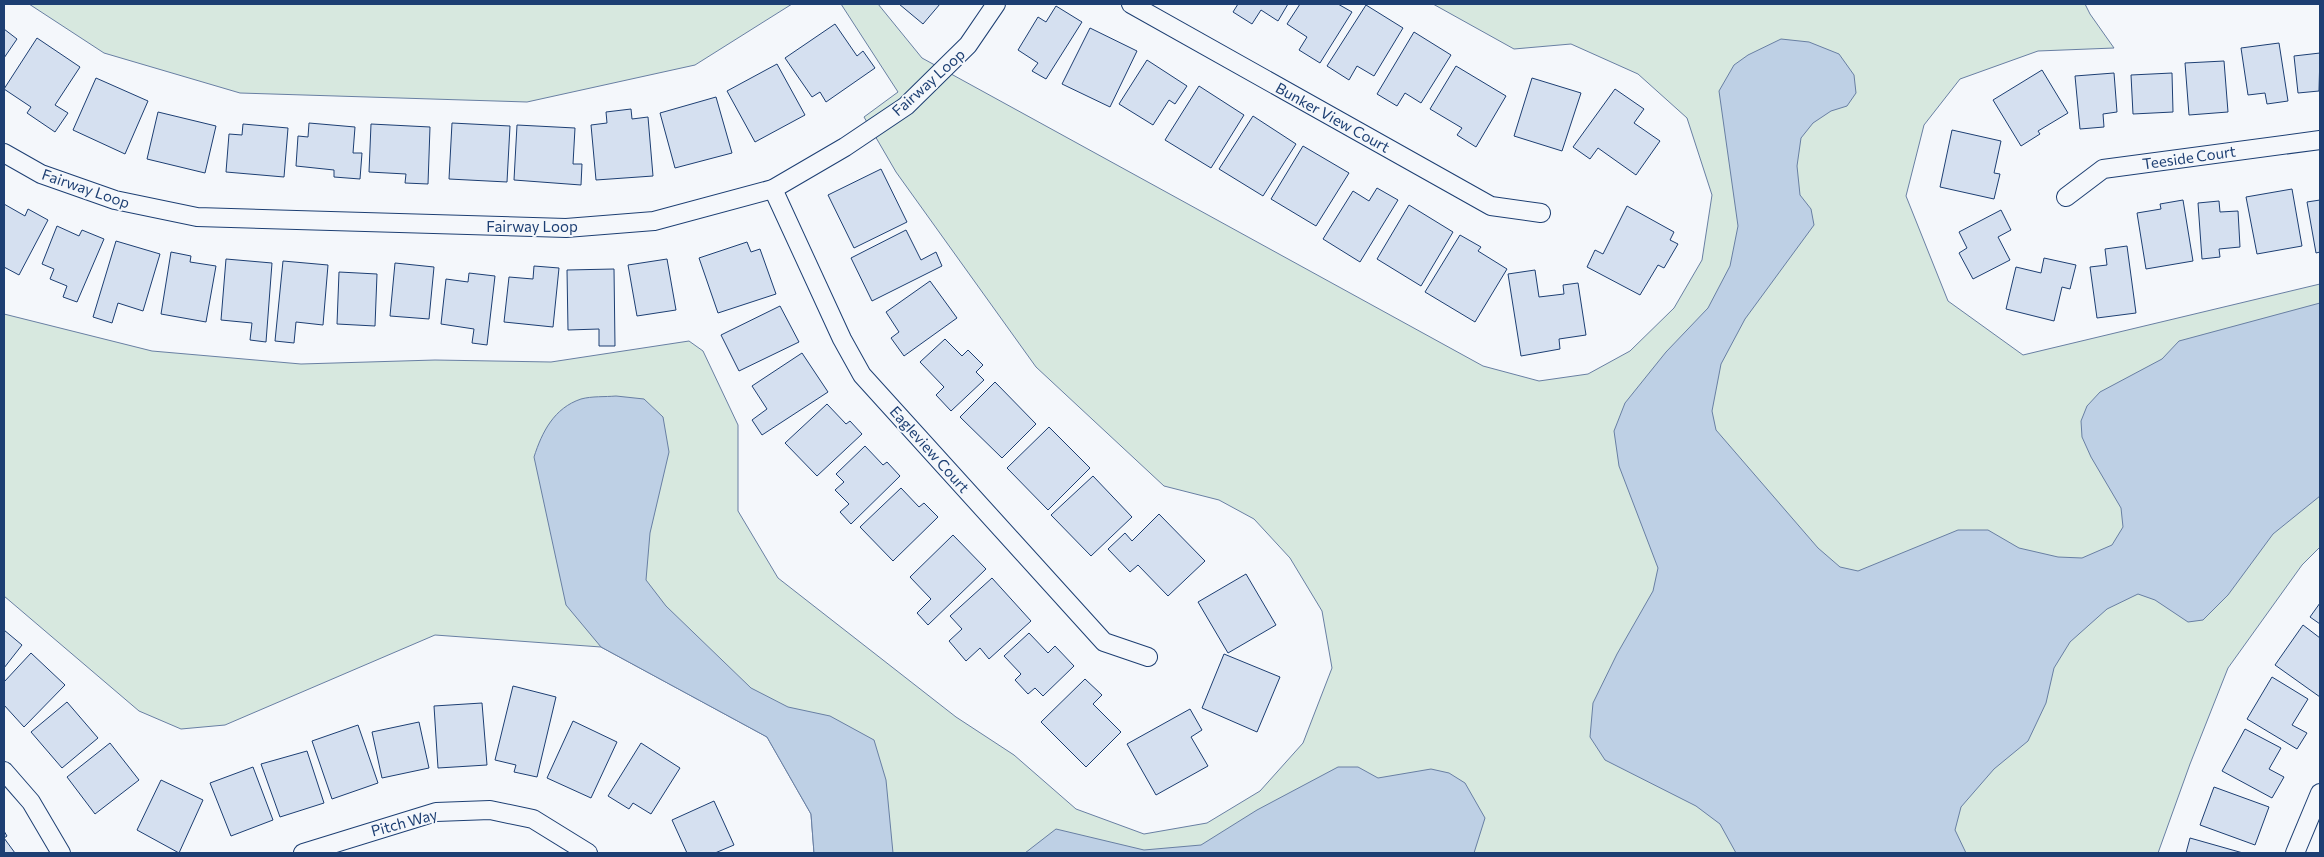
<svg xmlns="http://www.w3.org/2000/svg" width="2324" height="857" font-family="Commissioner,sans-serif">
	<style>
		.green { fill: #d7e8df; stroke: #687fa3 }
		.water { fill: #bed0e5; stroke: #687fa3 }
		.building { fill: #d5e0f0; stroke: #1d3f73 }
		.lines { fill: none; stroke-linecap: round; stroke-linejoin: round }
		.minor-casing { stroke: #1d3f73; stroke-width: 20 }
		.minor { stroke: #f4f7fb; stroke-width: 18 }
		.labels { text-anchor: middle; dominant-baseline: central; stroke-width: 4; stroke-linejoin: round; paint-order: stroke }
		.street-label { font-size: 15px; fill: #1d3f73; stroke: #f4f7fb }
	</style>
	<rect width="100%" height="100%" fill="#f4f7fb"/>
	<!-- green -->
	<g class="green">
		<polygon points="29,4 792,4 695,65 527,102 240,93 104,53"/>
		<polygon points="841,4 878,4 922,58 1483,366 1539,381 1588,374 1630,351 1674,308 1702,260 1712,195 1687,118 1638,74 1571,44 1514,49 1433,4 2085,4 2090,14 2114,48 2038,51 1960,79 1924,125 1906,196 1948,301 2023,355 2320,284 2320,547 2302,565 2228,668 2190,764 2158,853 814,853 811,814 767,737 601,647 435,635 225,725 181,729 139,711 4,596 4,314 152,351 301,364 435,360 551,362 689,341 703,351 738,425 738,511 778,578 956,717 1014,755 1076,809 1144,834 1207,823 1260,791 1303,743 1332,668 1322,611 1290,558 1254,519 1219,500 1164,486 1036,367 896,172 864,117 898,92"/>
	</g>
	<!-- water -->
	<g class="water">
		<polygon points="1781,39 1809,42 1839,54 1854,75 1856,93 1847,106 1831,111 1813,123 1801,138 1797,166 1800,195 1811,209 1814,225 1745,319 1721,364 1712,411 1716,430 1818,548 1840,567 1858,571 1958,530 1988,530 2019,548 2058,557 2082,558 2112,545 2123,527 2121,508 2091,457 2082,437 2081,421 2087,406 2100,392 2162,359 2179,341 2320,303 2320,496 2273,534 2228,595 2203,620 2188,622 2155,600 2138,594 2107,609 2070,642 2054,668 2046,703 2028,741 1994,769 1961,807 1955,830 1966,853 1736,853 1720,824 1696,806 1605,760 1590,737 1593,703 1617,654 1653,591 1658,568 1619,466 1614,431 1625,403 1666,352 1708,308 1730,266 1738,226 1719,91 1734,65 1748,55"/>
		<path d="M616 396 644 399 663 417 669 452 650 533 646 580 666 606 751 688 788 707 830 716 874 740 886 780 893 853H814L811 814 767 737 601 647 566 605 534 457C542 432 554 408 581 399 592 396 605 397 616 396Z"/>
		<polygon points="1338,767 1358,767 1378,778 1431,769 1449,773 1465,783 1485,818 1474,853 1025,853 1056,829 1144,850 1201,845 1257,810"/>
	</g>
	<!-- building -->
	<g class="building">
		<polygon points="899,4 940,4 923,24"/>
		<polygon points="1238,4 1288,4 1278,21 1261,10 1252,24 1233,12"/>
		<polygon points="1300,4 1338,4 1352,12 1320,63 1299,50 1307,37 1287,24"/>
		<polygon points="1366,5 1403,28 1374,76 1357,66 1349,80 1327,66"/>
		<polygon points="1056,6 1082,22 1046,79 1032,71 1038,63 1018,50 1038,17 1046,22"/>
		<polygon points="835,24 857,56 863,51 875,68 826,102 820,92 812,97 785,58"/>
		<polygon points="1090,28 1137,51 1110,107 1062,84"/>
		<polygon points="4,29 17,39 4,58"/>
		<polygon points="1414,32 1451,55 1421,103 1405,93 1397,106 1377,94"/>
		<polygon points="37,38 80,67 55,105 68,113 55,132 27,113 31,107 4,89"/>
		<polygon points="2279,43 2288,101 2267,104 2265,93 2248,95 2241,48"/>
		<polygon points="2320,53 2319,91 2298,93 2294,56"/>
		<polygon points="1147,60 1187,86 1175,104 1169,100 1153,125 1119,104"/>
		<polygon points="2224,61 2228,112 2189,115 2185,63"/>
		<polygon points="777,64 805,115 755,142 727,91"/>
		<polygon points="1456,66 1506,96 1476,147 1457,135 1462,128 1430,109"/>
		<polygon points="2042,70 2068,113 2038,131 2040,134 2021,146 1993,100"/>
		<polygon points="2114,73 2117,112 2103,114 2104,127 2080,129 2075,76"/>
		<polygon points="2172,73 2173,112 2133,114 2131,75"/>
		<polygon points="96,78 148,101 125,154 73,130"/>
		<polygon points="1532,78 1581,93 1562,151 1514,136"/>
		<polygon points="1199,86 1244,115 1211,168 1165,140"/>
		<polygon points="1615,89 1644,109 1634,123 1660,141 1636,175 1598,148 1590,159 1573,147"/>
		<polygon points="716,97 732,153 675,168 660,113"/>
		<polygon points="631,109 632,119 648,117 653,176 596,180 591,125 607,123 606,112"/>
		<polygon points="158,112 216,126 205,173 147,159"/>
		<polygon points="1253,116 1296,144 1263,196 1219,169"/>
		<polygon points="309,123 355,127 353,153 362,153 360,179 334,177 334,170 296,166 298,136 308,137"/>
		<polygon points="452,123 510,126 507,182 449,179"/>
		<polygon points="243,124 288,128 284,177 226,172 229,134 242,135"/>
		<polygon points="371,124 430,127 428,184 405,183 406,174 369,172"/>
		<polygon points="517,125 575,128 573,164 582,164 581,185 514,180"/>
		<polygon points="1952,130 2001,141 1994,173 2000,174 1994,199 1940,187"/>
		<polygon points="1303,146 1349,173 1316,226 1271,199"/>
		<polygon points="881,169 907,222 854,248 828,195"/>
		<polygon points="1377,188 1398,200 1360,262 1323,239 1353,191 1369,201"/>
		<polygon points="2292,189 2302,246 2257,254 2246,197"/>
		<polygon points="2183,200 2193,261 2146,269 2137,213 2161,209 2160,204"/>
		<polygon points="2320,200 2320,252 2316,253 2307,202"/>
		<polygon points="2219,201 2220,212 2238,211 2240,247 2219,249 2220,257 2202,259 2198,203"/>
		<polygon points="4,204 25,216 28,209 48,220 19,275 4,267"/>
		<polygon points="1409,205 1453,232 1421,286 1377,259"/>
		<polygon points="1627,206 1674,232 1670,240 1678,244 1664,268 1658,265 1640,295 1587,267 1595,250 1603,254"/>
		<polygon points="2001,210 2011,230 1998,237 2010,260 1973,279 1959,253 1967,248 1959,232"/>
		<polygon points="57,226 79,236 82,230 104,239 77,302 63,297 67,286 50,279 54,269 42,264"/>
		<polygon points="906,230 921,260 936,252 942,266 872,301 851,258"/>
		<polygon points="1460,235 1481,247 1478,251 1507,269 1475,322 1425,292"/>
		<polygon points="116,241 160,254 143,311 118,303 112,323 93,317"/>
		<polygon points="747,242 751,252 760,249 776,294 718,313 699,258"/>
		<polygon points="2127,246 2136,313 2097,318 2090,267 2107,265 2105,249"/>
		<polygon points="171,252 191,256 190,262 216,266 206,322 161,314"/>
		<polygon points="2044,258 2076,265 2070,289 2062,287 2054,321 2006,309 2016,267 2041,273"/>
		<polygon points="226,259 272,263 266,342 250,340 252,323 221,320"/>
		<polygon points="667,259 676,310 637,316 628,265"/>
		<polygon points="283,261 328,265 323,325 296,322 294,343 275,341"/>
		<polygon points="395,263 434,267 429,319 390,316"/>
		<polygon points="534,266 559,268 553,327 504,322 509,277 533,279"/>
		<polygon points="614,269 615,346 599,346 599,329 568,330 567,270"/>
		<polygon points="1535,270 1539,297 1564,294 1563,285 1578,283 1586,335 1559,339 1560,349 1521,356 1508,274"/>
		<polygon points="339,272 377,274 375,326 337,324"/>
		<polygon points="469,273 495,276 487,345 472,343 474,329 441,324 446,279 468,282"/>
		<polygon points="930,281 957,318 904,356 891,338 899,332 886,312"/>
		<polygon points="780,306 799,342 739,371 721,335"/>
		<polygon points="945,339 962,356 968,350 983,365 976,372 984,380 951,411 936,395 944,387 920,362"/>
		<polygon points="802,353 828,392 762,435 752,420 767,409 752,386"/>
		<polygon points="995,382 1036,424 1002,458 960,417"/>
		<polygon points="827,404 846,424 850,421 862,434 817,476 785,443"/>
		<polygon points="1049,427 1090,468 1048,510 1007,468"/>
		<polygon points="865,446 883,465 887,462 900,476 851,524 840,512 849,504 835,490 844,482 836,474"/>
		<polygon points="1093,476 1132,517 1091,556 1051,515"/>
		<polygon points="901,488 919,507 924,503 938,517 893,561 860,527"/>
		<polygon points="1159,514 1205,561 1168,596 1138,565 1130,572 1108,549 1125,533 1132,541"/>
		<polygon points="953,535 986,569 928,625 917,613 931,599 910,577"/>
		<polygon points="1246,574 1276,625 1228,653 1198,602"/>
		<polygon points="992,578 1031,621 989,659 980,648 966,661 949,641 962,629 950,616"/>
		<polygon points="2320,603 2320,624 2310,617"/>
		<polygon points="2303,625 2320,638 2320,697 2275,665"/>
		<polygon points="4,630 22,645 4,668"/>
		<polygon points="1029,633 1048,653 1055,646 1074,666 1043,696 1035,688 1028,694 1015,680 1021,674 1004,656"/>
		<polygon points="31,653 65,685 24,727 4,705 4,682"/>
		<polygon points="1224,654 1280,677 1257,732 1202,708"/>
		<polygon points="2272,677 2308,699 2292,725 2307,733 2297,749 2247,719"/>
		<polygon points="1085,679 1102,695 1093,704 1121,732 1086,767 1041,722"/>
		<polygon points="513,686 556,697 537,777 514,772 516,765 495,760"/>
		<polygon points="67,702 98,738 62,768 31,732"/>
		<polygon points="482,703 487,765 438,768 434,706"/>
		<polygon points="1190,709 1202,730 1191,737 1208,766 1156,795 1127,744"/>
		<polygon points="573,721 617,742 591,798 547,778"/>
		<polygon points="419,722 429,768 382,778 372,732"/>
		<polygon points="358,725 378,783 332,799 312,741"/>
		<polygon points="2245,729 2281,748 2269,769 2284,777 2272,798 2222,771"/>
		<polygon points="110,743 139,780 95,814 67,777"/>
		<polygon points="641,743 680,768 651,814 633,803 629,809 608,796"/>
		<polygon points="307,751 324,803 280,817 261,764"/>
		<polygon points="253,767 273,820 231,836 210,783"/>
		<polygon points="161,780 203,800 179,853 137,830"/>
		<polygon points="2214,787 2269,807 2255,845 2200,825"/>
		<polygon points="714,801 734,845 715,853 687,853 672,820"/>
		<polygon points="4,831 7,836 4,838 15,853 4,853"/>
		<polygon points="2190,838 2243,853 2186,853"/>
	</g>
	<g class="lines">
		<defs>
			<g id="minor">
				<polyline points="1131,4 1491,206 1541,213"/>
				<polyline points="4,153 41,174 115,200 197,217 566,228 654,221 773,189 845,147 906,106 968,45 996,4"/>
				<polyline points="773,189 842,339 862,375 1104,642 1148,657"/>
				<polyline points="2066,197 2103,169 2320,140"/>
				<polyline points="4,771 31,802 61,853"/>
				<polyline points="303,853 436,812 490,810 533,819 588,853"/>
				<polyline points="2295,853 2320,793"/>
			</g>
		</defs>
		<!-- minor casing -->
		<use href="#minor" class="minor-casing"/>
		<!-- minor -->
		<use href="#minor" class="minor"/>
	</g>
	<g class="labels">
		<!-- street labels -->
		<g class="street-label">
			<text transform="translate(928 82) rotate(-42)">Fairway Loop</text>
			<text transform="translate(1333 117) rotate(29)">Bunker View Court</text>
			<text transform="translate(2189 157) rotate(-8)">Teeside Court</text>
			<text transform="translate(86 188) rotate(19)">Fairway Loop</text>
			<text x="532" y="226">Fairway Loop</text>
			<text transform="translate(930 449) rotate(48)">Eagleview Court</text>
			<text transform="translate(404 822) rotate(-15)">Pitch Way</text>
		</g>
	</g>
	<!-- border -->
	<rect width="2324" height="857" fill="none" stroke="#1d3f73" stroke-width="10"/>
</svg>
